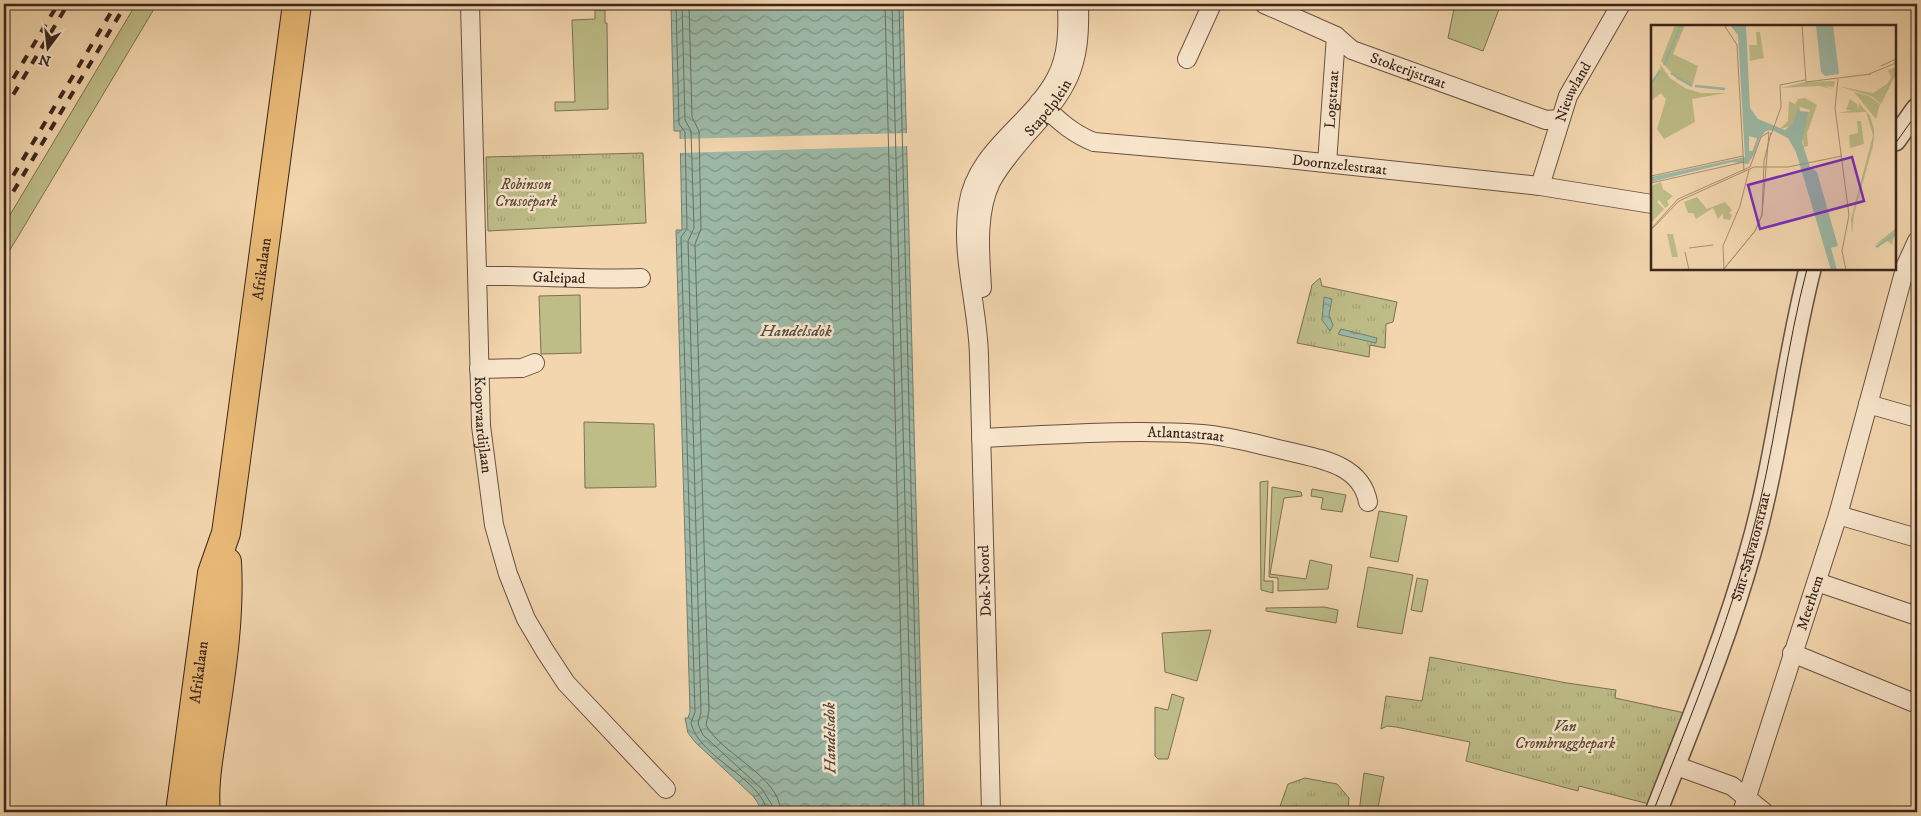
<svg xmlns="http://www.w3.org/2000/svg" width="1921" height="816" font-family="'IM FELL DW Pica',serif">
	<style>
		.green { fill: #bebd88; stroke: #7c7152 }
		.park { fill: url(#park-tufts); stroke: #7c7152 }
		.water { fill: url(#water-waves); stroke: #757e70 }
		.pier { fill: #f3d6ae }
		.lines { fill: none; stroke-linecap: round; stroke-linejoin: round }
		.shore { stroke: #6b6f62; stroke-width: 1 }
		.minor-casing { stroke: #685141; stroke-width: 20 }
		.tertiary-casing { stroke: #685141; stroke-width: 24 }
		.primary-casing { stroke: #3a251d; stroke-width: 30 }
		.minor { stroke: #f7e4ca; stroke-width: 18 }
		.tertiary { stroke: #f7e4ca; stroke-width: 21 }
		.primary { stroke: #eabb77; stroke-width: 28 }
		.tram { stroke: #3a251d; stroke-width: 1 }
		.rail { stroke: #3a251d; stroke-width: 4; stroke-dasharray: 9 9; stroke-linecap: butt }
		.labels { text-anchor: middle; dominant-baseline: central; stroke-width: 5; stroke-linejoin: round; paint-order: stroke }
		.street-label { font-size: 15px; fill: #3a251d; stroke: #f7e4ca }
		.park-label { font-size: 15px; font-style: italic; fill: #5b4b38; stroke: #f7e4ca }
		.water-label { font-size: 16px; font-style: italic; fill: #524a40; stroke: #f7e4ca }
		.inset-river { fill: none; stroke: #9cb9a7; stroke-width: 2.5 }
		.inset-road { fill: none; stroke: #a98f74; stroke-width: 1 }
		.view { fill: #7b2cbf; fill-opacity: 0.15; stroke: #7b2cbf; stroke-width: 2.5 }
		.inset-edge { fill: none; stroke: #3a251d; stroke-width: 2.5 }
	</style>
	<defs>
		<pattern id="park-tufts" width="24" height="20" patternUnits="userSpaceOnUse" patternTransform="scale(1.25)"><rect width="24" height="20" fill="#bebd88"/><path d="M3 7l-1-3M5 7V3M7 7l1-3M15 17l-1-3M17 17v-4M19 17l1-3" fill="none" stroke="#a4a275"/></pattern>
		<pattern id="water-waves" width="16" height="10" patternUnits="userSpaceOnUse" patternTransform="scale(1.25)"><rect width="16" height="10" fill="#9cb9a7"/><path d="M0 5q4-4 8 0t8 0" fill="none" stroke="#809687"/></pattern>
	</defs>
	<rect width="100%" height="100%" fill="#f3d6ae"/>
	<filter id="stains"><feTurbulence type="fractalNoise" baseFrequency=".004" numOctaves="4"/><feColorMatrix values="0 0 0 0 .2 0 0 0 0 .09 0 0 0 0 .02 0 0 0 .5 -.17"/></filter>
	<radialGradient id="worn" r=".72"><stop offset=".6" stop-color="#630" stop-opacity="0"/><stop offset="1" stop-color="#630" stop-opacity=".3"/></radialGradient>
	<!-- green -->
	<g class="green">
		<polygon points="136,4 157,4 4,260 4,225"/>
		<polygon points="1455,4 1501,4 1483,51 1448,38"/>
		<polygon points="595,10 605,10 605,23 607,23 608,109 555,111 555,102 575,102 572,20 595,19"/>
		<polygon points="580,295 581,353 541,354 539,296"/>
		<polygon points="584,422 654,424 656,487 585,488"/>
		<polygon points="1268,481 1264,581 1273,581 1273,593 1261,590 1260,482"/>
		<polygon points="1272,487 1301,492 1302,496 1284,498 1270,574 1306,579 1310,560 1332,565 1328,589 1278,591 1278,578 1269,577"/>
		<polygon points="1312,489 1346,495 1342,512 1321,509 1323,498 1311,496"/>
		<polygon points="1379,511 1407,516 1398,562 1370,557"/>
		<polygon points="1368,567 1413,575 1402,634 1357,627"/>
		<polygon points="1417,578 1428,580 1422,612 1411,610"/>
		<polygon points="1324,607 1338,610 1336,623 1266,611 1266,608"/>
		<polygon points="1211,630 1197,681 1165,672 1162,633"/>
		<polygon points="1172,694 1184,698 1168,759 1158,759 1155,756 1155,707 1168,710"/>
		<polygon points="1364,773 1384,777 1377,812 1359,812"/>
	</g>
	<!-- park -->
	<g class="park">
		<polygon points="643,153 646,223 488,231 486,157"/>
		<polygon points="1320,278 1322,286 1397,302 1393,322 1386,324 1385,348 1370,345 1369,357 1297,343 1312,285"/>
		<polygon points="1430,657 1567,683 1616,690 1615,698 1685,713 1649,804 1579,786 1578,791 1466,761 1470,742 1396,727 1387,726 1381,729 1386,696 1422,701"/>
		<polygon points="1305,778 1337,784 1349,798 1348,812 1278,812 1288,784"/>
	</g>
	<!-- water -->
	<g class="water">
		<polygon points="671,4 903,4 924,812 763,812 754,797 695,742 688,733 685,718 688,718 690,712 676,230 682,230 680,131 674,131"/>
		<polygon points="1324,297 1332,299 1329,315 1333,325 1330,331 1322,320"/>
		<polygon points="1341,329 1377,338 1376,343 1341,335 1338,334"/>
	</g>
	<!-- pier -->
	<polygon class="pier" points="909,133 910,146 678,153 678,139"/>
	<g class="lines">
		<!-- shore -->
		<g class="shore">
			<path d="M676 4 679 124 685 132 687 229 681 237 695 712 691 723C699 758 763 779 767 812"/>
			<polyline points="682,4 685,120 691,131 694,228 688,241 701,712 698,724 703,735 762,789 772,805 773,812"/>
			<path d="M689 4 692 117 699 131 701 229 695 244 709 711 706 725C722 755 779 775 781 812"/>
			<polyline points="885,4 905,812"/>
			<polyline points="892,4 913,812"/>
			<polyline points="899,4 919,812"/>
		</g>
		<defs>
			<g id="minor">
				<path id="s1" d="M470 4 481 426 494 525 508 574 526 619 545 651 566 683 666 789"/>
				<path id="s2" d="M1264 4 1336 36 1352 50 1546 120 1560 119"/>
				<polyline points="1187,59 1212,4"/>
				<path id="s3" d="M1039 102C1057 119 1071 133 1094 142L1267 157 1540 186 1652 204"/>
				<path id="s4" d="M1327 163 1336 36"/>
				<path id="s5" d="M1540 186 1568 96 1621 4"/>
				<path id="s6" d="M478 276C532 275 586 280 641 278"/>
				<path id="s7" d="M982 288C980 253 976 214 991 182 1000 165 1013 150 1025 136 1068 89 1081 69 1079 4"/>
				<polyline points="479,369 522,368 535,363"/>
				<polyline points="1868,404 1917,418"/>
				<path id="s8" d="M981 438C1054 435 1128 429 1202 434 1230 436 1260 445 1287 451 1320 459 1361 464 1368 502"/>
				<polyline points="1838,515 1917,538"/>
				<polyline points="1817,582 1917,616"/>
				<polyline points="1792,653 1917,704"/>
				<polyline points="1674,765 1732,786 1764,812"/>
				<path d="M991 812C987 660 984 508 979 356 978 306 960 255 968 205 976 150 1032 124 1056 78 1068 55 1068 29 1067 4"/>
				<path id="s9" d="M1742 812 1838 515 1906 265 1917 241"/>
			</g>
			<g id="tertiary">
				<polyline points="1895,140 1917,109"/>
				<path id="s10" d="M1656 812C1689 727 1725 642 1750 553 1777 460 1786 363 1810 269"/>
			</g>
			<g id="primary">
				<path id="s11" d="M180 812 212 573 226 533 232 490 297 4"/>
				<path d="M206 812C203 782 210 751 214 721 222 668 230 616 227 562"/>
			</g>
		</defs>
		<!-- minor casing -->
		<use href="#minor" class="minor-casing"/>
		<!-- tertiary casing -->
		<use href="#tertiary" class="tertiary-casing"/>
		<!-- primary casing -->
		<use href="#primary" class="primary-casing"/>
		<!-- minor -->
		<use href="#minor" class="minor"/>
		<!-- tertiary -->
		<use href="#tertiary" class="tertiary"/>
		<!-- primary -->
		<use href="#primary" class="primary"/>
		<!-- tram -->
		<g class="tram">
			<polyline points="1895,144 1917,113"/>
			<path d="M1653 812C1693 711 1735 609 1760 502 1778 425 1787 345 1807 269"/>
		</g>
		<!-- rail -->
		<g class="rail">
			<polyline points="4,94 58,4"/>
			<polyline points="4,110 68,4"/>
			<polyline points="4,191 116,4"/>
			<polyline points="4,207 126,4"/>
		</g>
	</g>
	<g class="labels">
		<!-- street labels -->
		<g class="street-label">
			<text stroke="none"><textPath href="#s2" startOffset="160">Stokerijstraat</textPath></text>
			<text stroke="none"><textPath href="#s5" startOffset="100">Nieuwland</textPath></text>
			<text stroke="none"><textPath href="#s4" startOffset="64">Logstraat</textPath></text>
			<text stroke="none"><textPath href="#s7" startOffset="201">Stapelplein</textPath></text>
			<text stroke="none"><textPath href="#s3" startOffset="315">Doornzelestraat</textPath></text>
			<text stroke="none"><textPath href="#s11" startOffset="550">Afrikalaan</textPath></text>
			<text stroke="none"><textPath href="#s6" startOffset="81">Galeipad</textPath></text>
			<text stroke="none"><textPath href="#s1" startOffset="421">Koopvaardijlaan</textPath></text>
			<text stroke="none"><textPath href="#s8" startOffset="205">Atlantastraat</textPath></text>
			<text stroke="none"><textPath href="#s10" startOffset="282">Sint-Salvatorstraat</textPath></text>
			<text transform="translate(985 581) rotate(-92)">Dok-Noord</text>
			<text stroke="none"><textPath href="#s9" startOffset="220">Meerhem</textPath></text>
			<text stroke="none"><textPath href="#s11" startOffset="141">Afrikalaan</textPath></text>
		</g>
		<!-- park labels -->
		<g class="park-label">
			<text x="526" y="184">Robinson<tspan x="526" dy="17">Crusoëpark</tspan></text>
			<text x="1565" y="726">Van<tspan x="1565" dy="17">Crombrugghepark</tspan></text>
		</g>
		<!-- water labels -->
		<g class="water-label">
			<text x="796" y="331">Handelsdok</text>
			<text transform="translate(830 738) rotate(-91)">Handelsdok</text>
		</g>
	</g>
	<!-- overview -->
	<g transform="translate(1651 25)">
		<rect width="245" height="245" fill="#f3d6ae"/>
		<path d="M24 0H29V5L31 0H34L22 29 47 41 41 62 26 54 10 36ZM245 42V49L230 79 220 71 187 61 222 68 236 59 240 53 237 45ZM153 57 184 56V57L183 62 173 61 181 64 168 61 130 63ZM203 67 218 71 229 79 225 94ZM199 74 206 79 207 85 208 78 219 91 223 104V111L222 121 203 189 201 209 200 194 222 110 215 87 187 88 202 85H195Z" fill="#bebd88"/>
		<path d="M9 39 19 53 34 63 50 68H75L41 74 44 97 13 114 6 104 15 74 2 59 10 47Z" fill="#bebd88"/>
		<path d="M105 7H109L113 33 99 36 98 20H106ZM9 43 10 47 2 59 10 68 0 76V58ZM154 73 166 80 156 108 157 121 153 122 151 110 159 85 149 82 140 101 129 104 137 96 138 76 144 79 147 74ZM206 96H210L213 119 199 123 198 110 207 108ZM10 157 12 164 22 171 16 176 18 180 14 183 8 175 6 177 13 184 0 198V165L2 160ZM46 172 56 184 74 177 81 185 78 188 81 190 79 195 72 194V188L67 194 62 183 45 194 42 188H37L33 177ZM245 203 241 219 244 222 235 215 224 220ZM16 209H22L27 232H21Z" fill="#bebd88"/>
		<path d="M79 0H95L99 83 107 94 134 105 141 99 148 82 149 86 158 87 151 117 159 142 166 147 187 221 180 223 186 245H180L145 127 137 113 121 105 115 106 108 114 98 111V126H105L97 139 81 137 0 157V152L94 132 87 10ZM165 0H182L188 49 174 51 170 47Z" fill="#9cb9a7"/>
		<path class="inset-river" d="M13 40 30 0M20 48 41 61M0 59 9 46M44 61 74 64M102 128 108 112M225 222 245 209"/>
		<path class="inset-road" d="M73 0 86 20 93 146M151 0 155 57 220 49M230 41 245 34M218 49 245 38M187 54 184 83 198 190 191 226 195 245M120 110 130 82 129 60 154 55M0 151 92 131M0 158 93 137M89 181 98 145M0 204 27 174 99 142 110 112 118 107 111 190 104 206 72 245M0 205 28 176 103 142H137L191 131M38 223 62 220M34 227 38 245M72 245 104 206 111 190 113 136 120 108M73 245 72 221 89 181"/>
		<path class="view" d="M201 132 213 176 109 204 97 160Z"/>
		<rect width="245" height="245" class="inset-edge"/>
	</g>
	<!-- margin -->
	<rect width="1921" height="816" fill="none" stroke="#f3d6ae" stroke-width="20"/>
	<rect x="5" y="5" width="1911" height="806" fill="none" stroke="#3a251d" stroke-width="2.5"/>
	<rect x="10" y="10" width="1901" height="796" fill="none" stroke="#3a251d"/>
	<!-- north arrow -->
	<g transform="translate(48 48) rotate(195)" stroke="#f7e4ca" stroke-width="4" paint-order="stroke">
	<path d="M0-4L9 19L0 12L-9 19Z" fill="#3a251d"/>
	<text y="-8" font-size="14" font-weight="bold" text-anchor="middle" fill="#3a251d">N</text>
	</g>
	<rect width="100%" height="100%" filter="url(#stains)"/>
	<rect width="100%" height="100%" fill="url(#worn)"/>
</svg>
